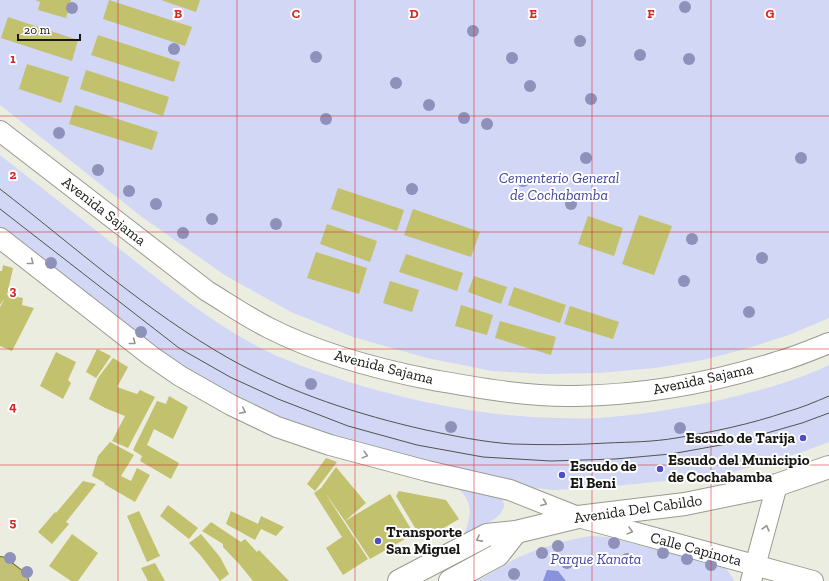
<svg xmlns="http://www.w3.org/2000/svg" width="829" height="581" font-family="'Zilla Slab',serif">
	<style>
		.green { fill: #d2d7f5 }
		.water { fill: #8993db }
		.building { fill: #c2c16d }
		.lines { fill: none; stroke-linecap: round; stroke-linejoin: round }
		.minor-casing { stroke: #9a9a90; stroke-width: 22 }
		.tertiary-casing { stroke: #9a9a90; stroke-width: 24 }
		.primary-casing { stroke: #6c6a18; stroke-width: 24 }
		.minor { stroke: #fff; stroke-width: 20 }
		.tertiary { stroke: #fff; stroke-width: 22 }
		.primary { stroke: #c3c176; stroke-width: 22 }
		.tram { stroke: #54544e; stroke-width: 1 }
		.tree { fill: #8e91ba }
		.oneway { stroke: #969694 }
		.grid { fill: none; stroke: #d62828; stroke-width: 1; stroke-opacity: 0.55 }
		.poi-dot { fill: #4d4dc4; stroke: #fff; stroke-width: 1.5 }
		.labels { text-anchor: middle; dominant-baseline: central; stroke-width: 4; stroke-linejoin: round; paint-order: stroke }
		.park-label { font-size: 15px; font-style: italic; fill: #42459a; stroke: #fff }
		.street-label { font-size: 15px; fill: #161612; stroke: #fff }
		.poi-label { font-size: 15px; font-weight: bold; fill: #161612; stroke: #fff; text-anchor: start }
		.grid-label { font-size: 13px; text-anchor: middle; font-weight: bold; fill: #d62828; stroke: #fff; stroke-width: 4; stroke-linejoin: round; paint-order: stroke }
	</style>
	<rect width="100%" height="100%" fill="#ecede1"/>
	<!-- green -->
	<g class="green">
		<polygon points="0,0 829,0 829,318 789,335 745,349 703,360 655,368 599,373 544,374 492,371 427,358 353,337 291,312 226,276 142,217 0,105"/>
		<path d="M0 155C42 188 84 221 126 254 167 286 207 319 253 344 282 360 315 371 346 381 416 403 484 416 557 418 571 418 585 419 598 418 638 415 678 409 716 401 754 392 794 382 829 365V442L805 451 767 463 732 472 664 481 595 488 554 490 517 486 305 431 183 371 0 229Z"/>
		<path d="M455 485 499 495C518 514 477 528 464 535 472 512 474 503 455 485Z"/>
		<path d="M590 536 607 537 719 565C726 568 731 573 734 581H476C490 574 504 565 519 557 542 547 566 540 590 536Z"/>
	</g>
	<!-- water -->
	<polygon class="water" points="547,570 558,571 566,581 543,581"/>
	<!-- building -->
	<g class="building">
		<polygon points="35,0 71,0 66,18 38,10 40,2"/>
		<polygon points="109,0 192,27 185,46 103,19"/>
		<polygon points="161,0 200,0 196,12"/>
		<polygon points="8,17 78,40 72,61 1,38"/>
		<polygon points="98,35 180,62 174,82 91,55"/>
		<polygon points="27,64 69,77 61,103 19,89"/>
		<polygon points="86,70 169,97 163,116 80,89"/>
		<polygon points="75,105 158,132 152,150 69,124"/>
		<polygon points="338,188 404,210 397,231 331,209"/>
		<polygon points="413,209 480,232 471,257 404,235"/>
		<polygon points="639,215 672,226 654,275 622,264"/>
		<polygon points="588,216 623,228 614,256 578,244"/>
		<polygon points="327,224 377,241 370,262 320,244"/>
		<polygon points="316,252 367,268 359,294 307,278"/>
		<polygon points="406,254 463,273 457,291 399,272"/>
		<polygon points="3,265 13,268 7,295 23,298 22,305 34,308 12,351 0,346 0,307 5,298 0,305 0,271 2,271"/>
		<polygon points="474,276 507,287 501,304 468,292"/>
		<polygon points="390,281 419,290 412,312 383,303"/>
		<polygon points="514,287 566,305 560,323 508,305"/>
		<polygon points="461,305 493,315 487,335 455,326"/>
		<polygon points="570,306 619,322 613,339 564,324"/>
		<polygon points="500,321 556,337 551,355 495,338"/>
		<polygon points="97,349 111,356 96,378 86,372"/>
		<polygon points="56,352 76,362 68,380 71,383 63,399 40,386"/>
		<polygon points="113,358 128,367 117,387 137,394 140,390 155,397 128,448 112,441 125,416 105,408 89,399 98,378"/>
		<polygon points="169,396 188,407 173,439 154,429 147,445 179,463 171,479 140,461 142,456 133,450 157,401 166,404"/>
		<polygon points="110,442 134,455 121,476 131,481 137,468 150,475 135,502 104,484 105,483 92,476 98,456"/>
		<polygon points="326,458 337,462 315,491 307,484"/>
		<polygon points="336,467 366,503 345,521 390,494 414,534 370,559 345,521 325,493 368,559 343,575 326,548 342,537 314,493 321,488"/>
		<polygon points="83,481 96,484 66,522 69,524 52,544 38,532 55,512 56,513"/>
		<polygon points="399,491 446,500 459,519 427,538 420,536 396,496"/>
		<polygon points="168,505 198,528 189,539 160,516"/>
		<polygon points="139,511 160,556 147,562 127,516"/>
		<polygon points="231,511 258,524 261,516 284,527 276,536 261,529 255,540 226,524"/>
		<polygon points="211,522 241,542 245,539 257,552 259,550 289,581 253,581 240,565 223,547 223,544 202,531"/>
		<polygon points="72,534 98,553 78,581 71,581 49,566"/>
		<polygon points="201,534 220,557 229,574 220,581 201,556 189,543"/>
		<polygon points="155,563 165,581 148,581 141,568"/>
	</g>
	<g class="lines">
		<defs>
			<g id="minor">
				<path d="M0 131 207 291C227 303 247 317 269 328 320 354 376 369 433 380 479 388 527 397 575 396 643 395 712 383 777 362 795 357 812 350 829 343"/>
				<polyline points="0,238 151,356 180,376 231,405 277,427 330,445 427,471 510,490 578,517 813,581"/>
				<polyline points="751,581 777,485"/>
			</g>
			<g id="tertiary">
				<polyline points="399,581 487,535 516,532 578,517 685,504 777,485 829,467"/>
				<polyline points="450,581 498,555 516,532"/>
			</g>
			<polyline id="primary" points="0,568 17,581"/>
		</defs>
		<!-- minor casing -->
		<use href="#minor" class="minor-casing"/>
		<!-- tertiary casing -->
		<use href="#tertiary" class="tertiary-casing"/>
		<!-- primary casing -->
		<use href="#primary" class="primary-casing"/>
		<!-- minor -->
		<use href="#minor" class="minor"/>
		<!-- tertiary -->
		<use href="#tertiary" class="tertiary"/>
		<!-- primary -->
		<use href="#primary" class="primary"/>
		<!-- tram -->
		<g class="tram">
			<path d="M0 189C75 247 147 312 230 359 291 393 359 415 426 430 454 436 483 442 512 444 544 445 576 445 607 443 630 442 653 442 676 438 713 432 751 424 786 412 801 408 815 402 829 396"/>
			<polyline points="0,209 179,348 230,377 278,399 348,426 417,445 483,457 551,461 615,459 671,454 732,443 802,423 829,413"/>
		</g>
	</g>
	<!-- trees -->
	<g class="tree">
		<circle cx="685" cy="7" r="6"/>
		<circle cx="72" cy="8" r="6"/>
		<circle cx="473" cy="31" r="6"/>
		<circle cx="580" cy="41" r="6"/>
		<circle cx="174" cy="49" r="6"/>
		<circle cx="640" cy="55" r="6"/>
		<circle cx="316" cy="57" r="6"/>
		<circle cx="512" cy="58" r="6"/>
		<circle cx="689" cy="59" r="6"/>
		<circle cx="396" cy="83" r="6"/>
		<circle cx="530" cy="86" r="6"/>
		<circle cx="591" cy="99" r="6"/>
		<circle cx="429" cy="105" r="6"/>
		<circle cx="464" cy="118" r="6"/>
		<circle cx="326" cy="119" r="6"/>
		<circle cx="487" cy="124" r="6"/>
		<circle cx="59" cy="133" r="6"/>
		<circle cx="586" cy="158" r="6"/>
		<circle cx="801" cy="158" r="6"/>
		<circle cx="98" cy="170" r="6"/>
		<circle cx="523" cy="181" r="6"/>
		<circle cx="412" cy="189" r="6"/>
		<circle cx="129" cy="191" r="6"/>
		<circle cx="156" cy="204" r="6"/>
		<circle cx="571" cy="204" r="6"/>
		<circle cx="212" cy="219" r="6"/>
		<circle cx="276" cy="224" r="6"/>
		<circle cx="183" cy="233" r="6"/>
		<circle cx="692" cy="239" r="6"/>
		<circle cx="762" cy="258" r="6"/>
		<circle cx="51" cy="263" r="6"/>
		<circle cx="684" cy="281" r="6"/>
		<circle cx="749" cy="312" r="6"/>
		<circle cx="141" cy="332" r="6"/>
		<circle cx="311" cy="384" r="6"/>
		<circle cx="451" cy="427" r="6"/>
		<circle cx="680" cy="428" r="6"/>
		<circle cx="614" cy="543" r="6"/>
		<circle cx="558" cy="546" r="6"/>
		<circle cx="542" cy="553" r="6"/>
		<circle cx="663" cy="553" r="6"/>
		<circle cx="10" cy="558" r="6"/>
		<circle cx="627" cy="559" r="6"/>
		<circle cx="687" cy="559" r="6"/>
		<circle cx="567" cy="563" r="6"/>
		<circle cx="711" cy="565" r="6"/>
		<circle cx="27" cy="572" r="6"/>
		<circle cx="514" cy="574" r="6"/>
	</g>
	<!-- one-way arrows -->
	<defs><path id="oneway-chevron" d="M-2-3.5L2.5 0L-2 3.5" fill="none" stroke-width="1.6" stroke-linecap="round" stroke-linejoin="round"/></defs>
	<g class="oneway">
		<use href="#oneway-chevron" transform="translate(31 262) rotate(38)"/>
		<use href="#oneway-chevron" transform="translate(133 342) rotate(38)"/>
		<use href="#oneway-chevron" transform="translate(243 411) rotate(26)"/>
		<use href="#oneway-chevron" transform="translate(365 455) rotate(15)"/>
		<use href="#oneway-chevron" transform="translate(544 503) rotate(22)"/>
		<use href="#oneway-chevron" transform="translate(766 528) rotate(-75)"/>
		<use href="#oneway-chevron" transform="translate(630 531) rotate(15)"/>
		<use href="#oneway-chevron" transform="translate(479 539) rotate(152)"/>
	</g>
	<!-- grid -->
	<path class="grid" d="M118 0V581M237 0V581M355 0V581M474 0V581M592 0V581M711 0V581M0 116H829M0 232H829M0 349H829M0 465H829"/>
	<!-- markers -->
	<g class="poi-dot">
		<circle cx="803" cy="438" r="4"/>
		<circle cx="660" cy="469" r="4"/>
		<circle cx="562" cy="475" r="4"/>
		<circle cx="378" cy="541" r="4"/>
	</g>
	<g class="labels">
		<!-- park labels -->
		<g class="park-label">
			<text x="559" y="178">Cementerio General<tspan x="559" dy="17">de Cochabamba</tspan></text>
			<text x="596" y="559">Parque Kanata</text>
		</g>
		<!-- street labels -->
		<g class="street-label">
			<text transform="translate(104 211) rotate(38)">Avenida Sajama</text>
			<text transform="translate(384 367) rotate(14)">Avenida Sajama</text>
			<text transform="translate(703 379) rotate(-12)">Avenida Sajama</text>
			<text transform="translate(638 509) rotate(-8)">Avenida Del Cabildo</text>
			<text transform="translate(696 549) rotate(15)">Calle Capinota</text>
		</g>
		<!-- poi labels -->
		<g class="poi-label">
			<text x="795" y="438" text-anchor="end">Escudo de Tarija</text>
			<text x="668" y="460">Escudo del Municipio<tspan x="668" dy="17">de Cochabamba</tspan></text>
			<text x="570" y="466">Escudo de<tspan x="570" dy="17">El Beni</tspan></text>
			<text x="386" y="532">Transporte<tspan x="386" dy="17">San Miguel</tspan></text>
		</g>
	</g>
	<g class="grid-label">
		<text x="178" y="18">B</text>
		<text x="296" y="18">C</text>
		<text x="414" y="18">D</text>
		<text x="533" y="18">E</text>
		<text x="651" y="18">F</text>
		<text x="770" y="18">G</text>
		<text x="13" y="63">1</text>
		<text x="13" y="179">2</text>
		<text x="13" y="295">3</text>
		<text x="13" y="411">4</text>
		<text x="13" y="527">5</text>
	</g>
	<!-- scale -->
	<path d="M18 34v6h62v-6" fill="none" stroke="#161612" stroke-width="2"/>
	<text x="24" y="34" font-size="12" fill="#161612" stroke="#ffffff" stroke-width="3" paint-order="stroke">20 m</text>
</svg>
